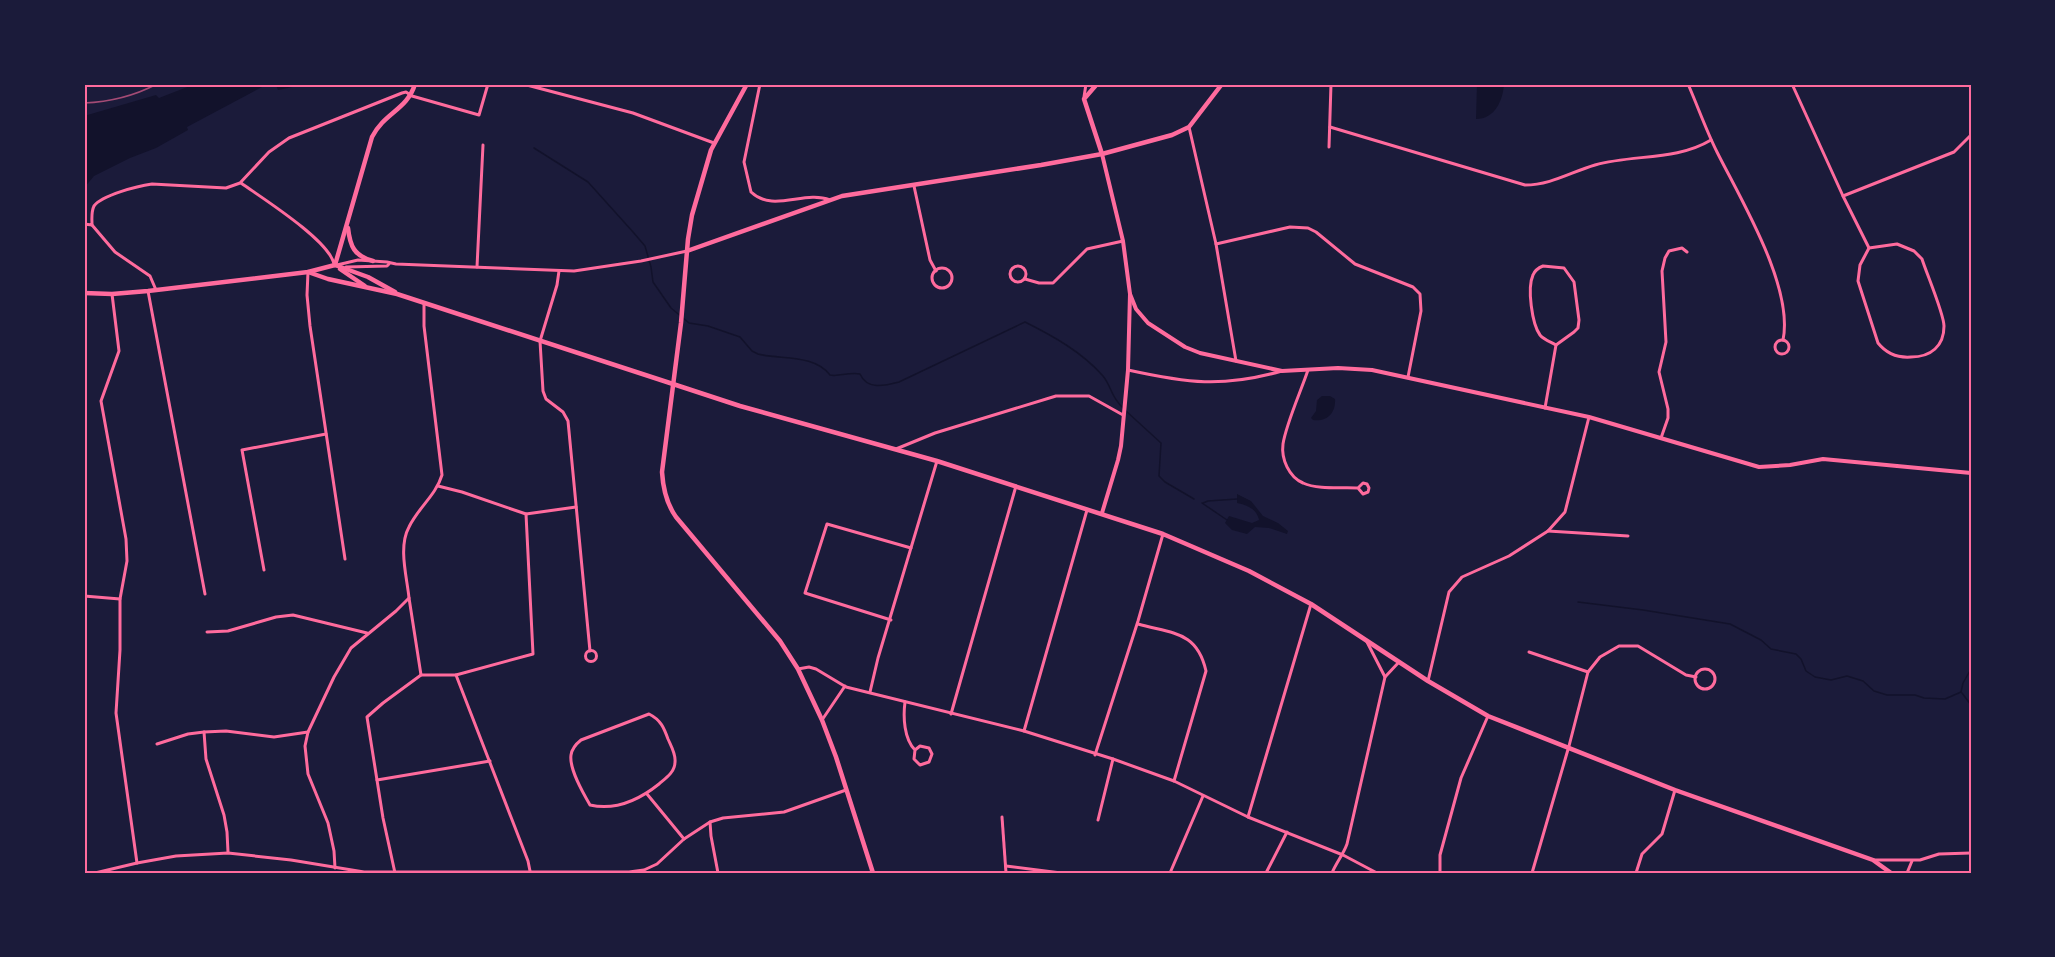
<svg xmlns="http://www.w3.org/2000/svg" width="2055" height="957" font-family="'Space Grotesk',sans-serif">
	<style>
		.water { fill: #12122b }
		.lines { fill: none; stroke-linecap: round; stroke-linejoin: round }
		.stream { stroke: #12122b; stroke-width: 1.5 }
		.minor { stroke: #ff6b9d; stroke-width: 3 }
		.tertiary { stroke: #ff6b9d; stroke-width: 4 }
		.secondary { stroke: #ff6b9d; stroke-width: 4.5 }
		.primary { stroke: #ff6b9d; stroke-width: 4.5 }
		.rail { stroke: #a44b75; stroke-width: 1.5 }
		.neatline { fill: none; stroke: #ff6b9d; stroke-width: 2 }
	</style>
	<rect width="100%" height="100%" fill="#1b1b3a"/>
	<!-- water -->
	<g class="water">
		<polygon points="195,84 307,84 278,90 276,85 262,87 187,127 188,130 156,148 130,158 94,176 84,188 84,116 156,95 159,98"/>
		<path d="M1477 84H1504C1503 100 1495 119 1476 119Z"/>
		<path d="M1322 396H1330L1335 399C1336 413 1327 422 1313 420L1311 418 1316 411 1317 400Z"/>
		<path d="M1237 494 1251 501 1263 516 1278 523 1288 531 1287 534 1269 528 1255 527 1247 534 1232 530 1225 523 1229 516 1252 523 1259 520C1257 509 1247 505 1237 503Z"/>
	</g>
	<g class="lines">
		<!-- stream -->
		<g class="stream">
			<path d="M534 148 588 182 633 232 645 246 651 267 653 282 671 308 689 323 708 326 740 337 752 351 758 354C781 360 814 354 830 375 838 377 848 372 860 374 867 390 884 386 899 382L1025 322C1053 336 1082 352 1103 376 1112 387 1110 396 1123 408"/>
			<polyline points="1126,411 1161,443 1159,476 1165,482 1194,499"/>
			<polyline points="1202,503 1227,520"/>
			<polyline points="1203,503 1208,501 1237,499"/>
			<polyline points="1578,602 1643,610 1730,624 1761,640 1771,649 1796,654 1801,659 1806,671 1815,677 1831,680 1847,676 1863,681 1874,691 1887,695 1915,695 1924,698 1945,699 1961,692"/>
			<polyline points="1961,692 1963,683 1971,669"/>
			<polyline points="1962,693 1971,705"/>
		</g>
		<!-- minor -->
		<g class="minor">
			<polyline points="523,84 633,113 714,143"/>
			<path d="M760 84 744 162 751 192C773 213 804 190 830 200"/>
			<path d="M1688 84C1698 107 1706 130 1717 152 1741 200 1794 287 1783 340"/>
			<polyline points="1792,84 1843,196 1869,248"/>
			<polyline points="1084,97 1086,84"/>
			<polyline points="1189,127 1216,244 1236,361"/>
			<path d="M1330 127 1525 185C1551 185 1571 172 1595 165 1634 154 1676 161 1711 140"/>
			<polyline points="1329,147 1331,84"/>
			<path d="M241 183C262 198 329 240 334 264"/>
			<polyline points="914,186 930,260 936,271"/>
			<polyline points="1843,196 1954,152 1971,135"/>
			<path d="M84 224 92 225C92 218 91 212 94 206 102 195 138 186 152 184L226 188 240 183 269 152 289 138 402 93 406 92 412 96 479 115 488 84"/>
			<polyline points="92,225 115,252 150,276 156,290"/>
			<polyline points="1216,244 1290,227 1308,228 1316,232 1355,264 1413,287 1420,294 1421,311 1408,377"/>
			<path d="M1897 244 1914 251 1922 259C1926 272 1944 314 1944 326 1944 346 1931 357 1911 357 1898 358 1886 353 1878 343L1858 281 1860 265 1869 248Z"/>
			<polyline points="337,265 358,260 387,262 396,264 574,271 641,261 687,251"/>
			<circle cx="1018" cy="274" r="8"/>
			<path d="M1543 266 1564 268 1574 282 1579 320 1578 328 1574 332 1556 345C1551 342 1544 340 1540 335 1532 324 1527 288 1533 275 1535 270 1538 268 1543 266Z"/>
			<polyline points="346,267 387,266 389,264"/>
			<polyline points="477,267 483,145"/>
			<circle cx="942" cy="278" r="10"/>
			<polyline points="559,271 557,285 540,341 543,391 546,399 563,412 568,421 590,651"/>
			<polyline points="308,272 307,295 310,326 345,559"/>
			<polyline points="1025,279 1039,283 1053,283 1087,249 1123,241"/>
			<polyline points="148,291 205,594"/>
			<polyline points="112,294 119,351 101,401 126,539 127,561 120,599 120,650 116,713 137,863"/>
			<circle cx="1782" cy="347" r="7"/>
			<path d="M1128 370C1187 383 1222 388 1282 371"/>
			<path d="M1308 370C1301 391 1286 424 1283 444 1281 459 1289 477 1303 483 1318 490 1342 487 1358 488L1363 483 1367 484 1369 488 1368 492 1363 494 1358 488"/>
			<polyline points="1545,408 1556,345"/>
			<polyline points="1661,438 1668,418 1668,409 1659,372 1666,342 1662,271 1665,258 1669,251 1682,248 1687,252"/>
			<polyline points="896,449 935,433 1056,396 1089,396 1123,415"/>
			<polyline points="438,486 462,492 526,514 576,507"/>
			<polyline points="1548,531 1628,536"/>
			<polyline points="264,570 242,450 326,434"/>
			<polyline points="84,596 120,599"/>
			<polyline points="409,598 421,675"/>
			<polyline points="891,620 805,593 827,524 911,548"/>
			<path d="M1138 624C1173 634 1197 631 1206 671L1174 781"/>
			<polyline points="207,632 228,631 276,617 293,615 367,633"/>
			<polyline points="1367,642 1385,677"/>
			<circle cx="591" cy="656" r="5.5"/>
			<polyline points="1529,652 1588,672"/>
			<polyline points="798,669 809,667 816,669 846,687 1024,731 1113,759 1174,781 1248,817 1343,855 1377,873"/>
			<circle cx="1705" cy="679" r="10"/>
			<polyline points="456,675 528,861 530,871"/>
			<polyline points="1428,681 1449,592 1462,577 1509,556 1548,531 1565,512 1589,417"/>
			<polyline points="870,692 878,658 937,461"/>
			<path d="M905 702C903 717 904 739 915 750L914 759 920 765 929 762 932 754 929 748 920 746 915 750"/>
			<path d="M649 714C661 720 664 728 668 739 671 746 676 754 675 762 675 772 666 778 659 784 639 800 616 811 590 805 583 793 569 769 571 755 572 748 576 744 581 740Z"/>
			<polyline points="951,714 1016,486"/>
			<polyline points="822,720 845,686"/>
			<polyline points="1024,731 1087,510"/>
			<polyline points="204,732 206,759 224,815 227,832 228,852"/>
			<polyline points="157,744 188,734 204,732 226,731 274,737 308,732"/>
			<polyline points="1095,755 1138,621 1163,534"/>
			<polyline points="377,780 490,761"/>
			<polyline points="647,794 684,839"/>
			<polyline points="1002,817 1006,873"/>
			<polyline points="1248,817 1311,604"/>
			<polyline points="1098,820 1113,759"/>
			<polyline points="710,822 711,836 718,873"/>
			<polyline points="1874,860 1920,860 1939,854 1971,853"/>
			<polyline points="1006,866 1061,873"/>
			<path d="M335 868 334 851 328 823 308 774 305 746 308 732 334 677 351 648 396 611 409 598C407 577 398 547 409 527 418 508 436 495 442 475L424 326V303"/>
			<polyline points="95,873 137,863 176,856 228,853 291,860 364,872 629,872 644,870 657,864 684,839 710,822 723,818 784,812 846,790"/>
			<polyline points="395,873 383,818 367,717 383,703 421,675 456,675 533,654 526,514"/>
			<polyline points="1170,873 1203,796"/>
			<polyline points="1266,873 1287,832"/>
			<path d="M1332 873C1336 863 1343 855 1347 844L1385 677 1399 662"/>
			<polyline points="1440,873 1440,855 1461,778 1488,716"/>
			<polyline points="1532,873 1569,746 1588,672 1600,657 1619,646 1638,646 1686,675 1696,677"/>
			<polyline points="1636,873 1642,854 1662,834 1675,790"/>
			<polyline points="1907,873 1912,861"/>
		</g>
		<!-- tertiary -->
		<g class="tertiary">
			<polyline points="1102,154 1123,241 1130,294 1128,370 1121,446 1118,460 1102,513"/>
			<polyline points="1130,294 1136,309 1148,323 1185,347 1200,353 1282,371 1338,368 1372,370 1589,417 1759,467 1790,465 1823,459 1971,473"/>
		</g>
		<!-- secondary -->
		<g class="secondary">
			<polyline points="1097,84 1084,99 1102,154"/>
			<polyline points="687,251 842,196 1041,165 1102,154 1172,135 1189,127 1222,84"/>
			<polyline points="673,384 740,406 937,461 1163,534 1249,571 1311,604 1428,681 1488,716 1675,790 1873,860 1891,873"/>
		</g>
		<!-- primary -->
		<g class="primary">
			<path d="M747 84 711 150 692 215 688 239 681 323 662 472C663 488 666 503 676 517L780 641 798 669 822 720 836 757 873 873"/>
			<path d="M348 228C350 246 354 256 373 261"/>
			<path d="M335 265 372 137C385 112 407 110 415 84"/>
			<polyline points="340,269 365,286"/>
			<polyline points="308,272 328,279 397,294 673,384"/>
			<polyline points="84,293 112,294 148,291 308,272 335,265 368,277 395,292"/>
		</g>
		<!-- rail -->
		<path class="rail" d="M84 103C109 102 134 96 157 84"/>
	</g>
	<!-- border -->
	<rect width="2055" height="957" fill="none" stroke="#1b1b3a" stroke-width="171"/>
	<rect x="86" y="86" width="1884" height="786" class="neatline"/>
</svg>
